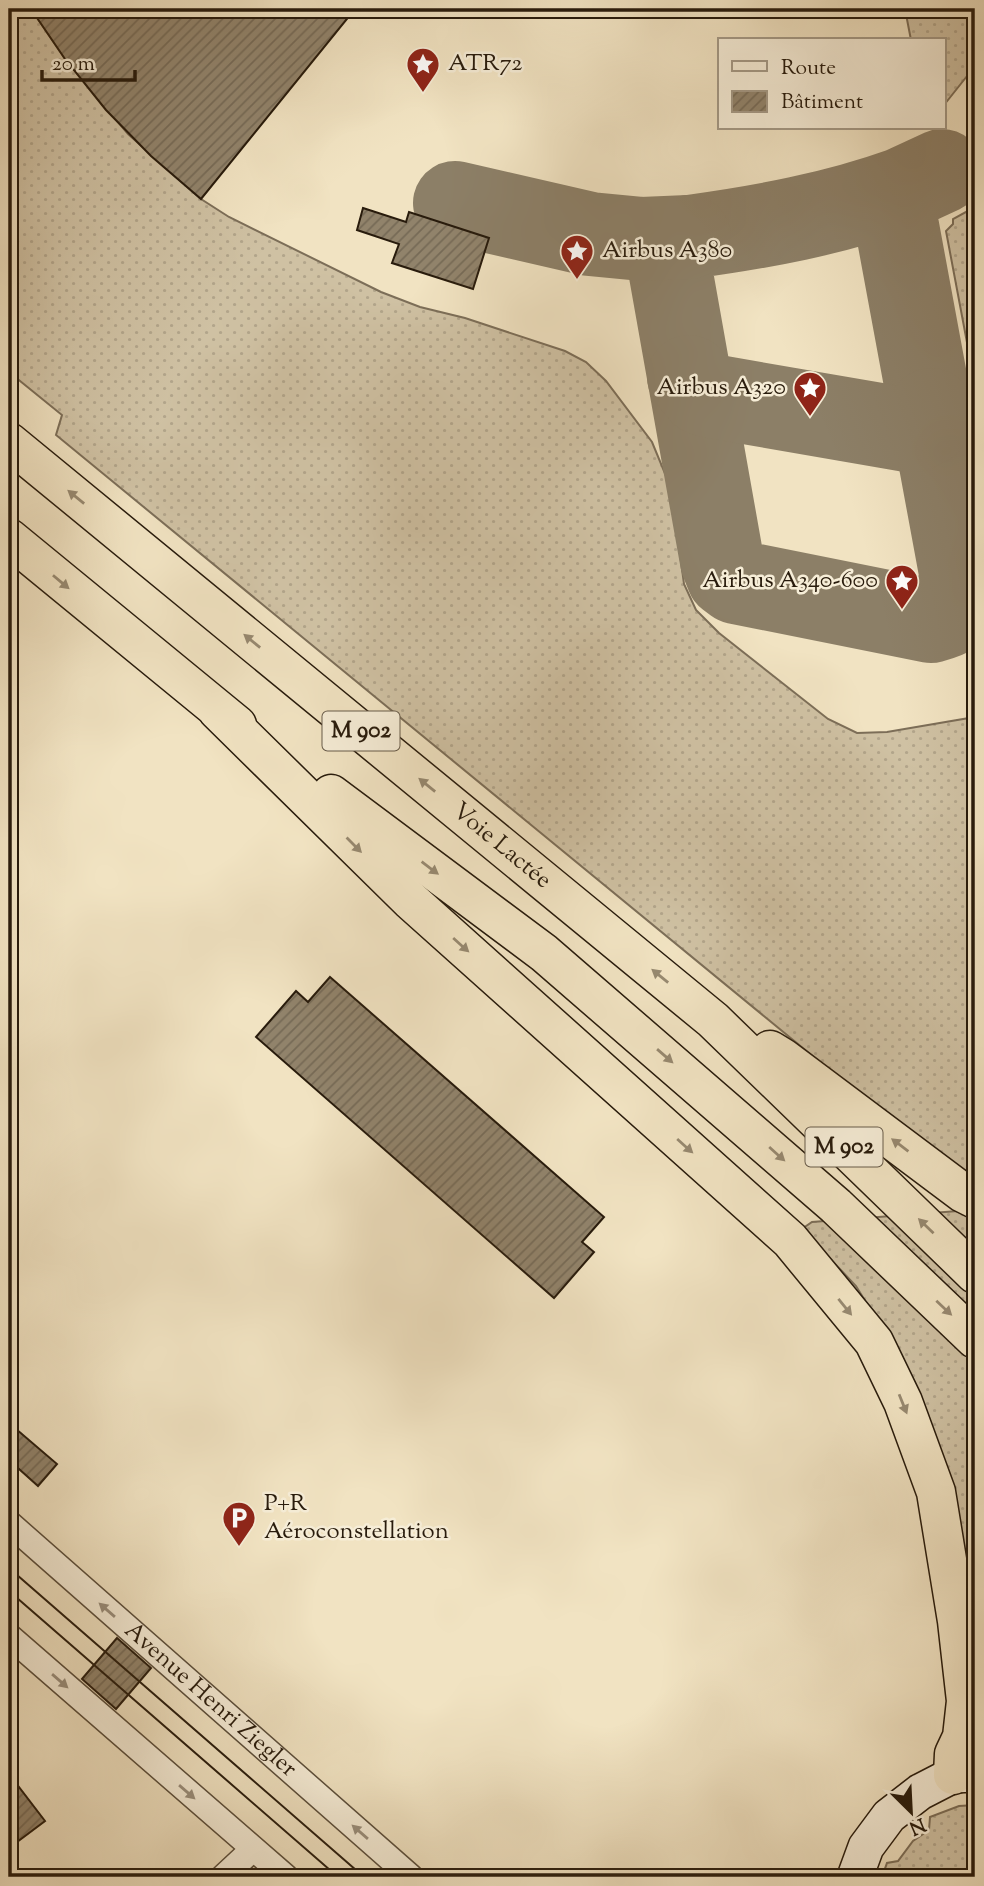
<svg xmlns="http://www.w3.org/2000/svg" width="984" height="1886" font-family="'Sorts Mill Goudy',serif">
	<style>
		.grass { fill: url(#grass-dots); stroke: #7c6e58; stroke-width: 2 }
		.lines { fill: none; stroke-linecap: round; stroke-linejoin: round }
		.taxiway { stroke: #8c7f67; stroke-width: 84 }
		.building { fill: url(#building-hatch); stroke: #281b0c; stroke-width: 2 }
		.street-casing { stroke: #5a4d3a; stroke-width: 27 }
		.secondary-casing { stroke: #281b0c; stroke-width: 38 }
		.highway-casing { stroke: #281b0c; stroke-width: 41 }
		.street { stroke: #f6edd7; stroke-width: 24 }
		.secondary { stroke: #f6edd7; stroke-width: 35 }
		.highway { stroke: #f1e3c2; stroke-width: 38 }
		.tram { stroke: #281b0c; stroke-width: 2 }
		.oneway { fill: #978970 }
		.oneway2 { fill: #998e7c }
		.labels { text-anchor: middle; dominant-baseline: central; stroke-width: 5; stroke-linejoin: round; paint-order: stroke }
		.shield { fill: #f6edd7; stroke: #665a49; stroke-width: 2 }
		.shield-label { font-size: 23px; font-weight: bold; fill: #281b0c }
		.poi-label { font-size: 24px; fill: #281b0c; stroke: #f6edd7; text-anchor: start }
		.street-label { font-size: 24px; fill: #281b0c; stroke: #f6edd7 }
	</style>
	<defs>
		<pattern id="grass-dots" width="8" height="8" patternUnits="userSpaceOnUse" patternTransform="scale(1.75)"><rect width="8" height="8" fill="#cfc1a3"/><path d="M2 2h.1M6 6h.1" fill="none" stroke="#b2a58b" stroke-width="1.8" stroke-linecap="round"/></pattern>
		<pattern id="building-hatch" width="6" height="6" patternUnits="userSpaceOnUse" patternTransform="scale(1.75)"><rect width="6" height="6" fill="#91836b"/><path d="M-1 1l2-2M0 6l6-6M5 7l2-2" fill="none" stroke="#766a56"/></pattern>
	</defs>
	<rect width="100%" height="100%" fill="#f1e3c2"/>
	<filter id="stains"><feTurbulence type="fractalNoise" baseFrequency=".00286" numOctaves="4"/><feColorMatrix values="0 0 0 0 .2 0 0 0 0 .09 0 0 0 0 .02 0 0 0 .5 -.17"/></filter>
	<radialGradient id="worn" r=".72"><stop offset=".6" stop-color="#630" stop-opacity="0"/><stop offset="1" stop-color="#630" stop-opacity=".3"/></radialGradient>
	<!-- grass -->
	<g class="grass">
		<polygon points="9,9 31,9 65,59 128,134 201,199 229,217 381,292 420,307 465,318 565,351 586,362 606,381 652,442 671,488 684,584 696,610 719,633 828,719 857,733 887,732 975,717 975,1178 921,1145 56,435 62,415 9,372"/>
		<polygon points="905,9 975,9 975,66 944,105 944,40 911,40"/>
		<polygon points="975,207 975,385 946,231 953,224 953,219"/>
		<polygon points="958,1211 975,1218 975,1591 930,1426 897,1352 856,1286 802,1229 812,1222"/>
		<polygon points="975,1805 975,1877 882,1877 887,1863 898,1861 913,1841 929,1830 930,1817 959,1806"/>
	</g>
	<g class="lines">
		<!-- taxiway -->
		<g class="taxiway">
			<path d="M903 189C833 214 762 227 689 237L676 245 669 263 722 561 728 576 736 582 931 621C949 616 959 613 965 594L896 221 895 206 903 189 942 171"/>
			<polyline points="455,203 590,234 642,239 689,237"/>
			<polyline points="689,377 702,393 711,396 908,430 915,430 927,424 931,410"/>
		</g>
	</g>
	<!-- building -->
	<g class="building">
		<polygon points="31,9 355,9 201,199 151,156 106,110 65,59"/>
		<polygon points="363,208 406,222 409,212 489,238 473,289 392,263 399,244 357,230"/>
		<polygon points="330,977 604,1217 582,1242 594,1252 554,1298 256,1037 296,991 308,1002"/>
		<polygon points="9,1423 57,1464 38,1486 9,1460"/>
		<polygon points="117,1638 151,1668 116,1709 82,1679"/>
		<polygon points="9,1774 45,1821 9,1848"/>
	</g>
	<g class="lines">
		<defs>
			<g id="street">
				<path id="s1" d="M9 1523 411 1877"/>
				<polyline points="9,1636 286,1877"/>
				<polyline points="223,1877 253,1849"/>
			</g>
			<polyline id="secondary" points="855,1877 866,1847 889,1816 920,1792 953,1775 975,1774"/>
			<g id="highway">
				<path id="s2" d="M9 442 713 1020 975 1274"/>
				<polyline points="9,538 237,725"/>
				<polyline points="218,711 410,900 790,1240 874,1342 903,1402 936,1492 957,1621 966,1701 962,1737 954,1754 953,1775"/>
				<polyline points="331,794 544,953 836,1206 975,1339"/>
				<polyline points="770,1050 783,1058 963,1193 975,1199"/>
			</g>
		</defs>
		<!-- street casing -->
		<use href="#street" class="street-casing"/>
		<!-- secondary casing -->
		<use href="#secondary" class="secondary-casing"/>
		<!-- highway casing -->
		<use href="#highway" class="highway-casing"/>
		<!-- street -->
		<use href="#street" class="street"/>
		<!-- secondary -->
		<use href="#secondary" class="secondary"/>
		<!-- highway -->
		<use href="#highway" class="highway"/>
		<!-- tram -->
		<g class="tram">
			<polyline points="9,1568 364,1877"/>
			<polyline points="9,1591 338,1877"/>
		</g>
	</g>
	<!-- one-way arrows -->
	<defs><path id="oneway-solid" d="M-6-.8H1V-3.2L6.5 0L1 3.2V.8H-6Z" transform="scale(1.75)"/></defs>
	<g class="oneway">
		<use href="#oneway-solid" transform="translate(76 497) rotate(-141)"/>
		<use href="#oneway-solid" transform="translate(61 582) rotate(40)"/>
		<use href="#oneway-solid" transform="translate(252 641) rotate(-141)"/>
		<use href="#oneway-solid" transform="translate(427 785) rotate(-141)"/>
		<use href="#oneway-solid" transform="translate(354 845) rotate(45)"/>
		<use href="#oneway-solid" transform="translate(430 868) rotate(37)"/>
		<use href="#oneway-solid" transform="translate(461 945) rotate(42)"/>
		<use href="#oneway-solid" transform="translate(660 976) rotate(-141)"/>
		<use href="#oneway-solid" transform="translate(665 1056) rotate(41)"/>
		<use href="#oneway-solid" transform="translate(900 1145) rotate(-143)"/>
		<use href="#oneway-solid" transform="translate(685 1146) rotate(42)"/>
		<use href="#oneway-solid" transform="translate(777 1154) rotate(42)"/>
		<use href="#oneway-solid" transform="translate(926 1226) rotate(-136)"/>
		<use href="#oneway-solid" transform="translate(845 1307) rotate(51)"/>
		<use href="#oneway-solid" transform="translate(944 1308) rotate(43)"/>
		<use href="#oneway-solid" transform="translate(903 1404) rotate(68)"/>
	</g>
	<g class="oneway2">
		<use href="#oneway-solid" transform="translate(107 1610) rotate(-139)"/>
		<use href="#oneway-solid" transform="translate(60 1681) rotate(41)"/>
		<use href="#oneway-solid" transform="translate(187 1792) rotate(41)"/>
		<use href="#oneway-solid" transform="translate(360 1832) rotate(-139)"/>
	</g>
	<!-- icons -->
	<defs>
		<symbol id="sight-pin" viewBox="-11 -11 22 30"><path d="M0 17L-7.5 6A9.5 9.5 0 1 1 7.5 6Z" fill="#8f2418" stroke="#f6edd7"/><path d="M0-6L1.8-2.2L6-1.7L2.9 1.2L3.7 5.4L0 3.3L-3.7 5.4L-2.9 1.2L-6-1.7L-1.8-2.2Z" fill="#fff"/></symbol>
		<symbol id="parking-pin" viewBox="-11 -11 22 30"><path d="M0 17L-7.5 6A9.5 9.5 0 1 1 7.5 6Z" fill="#8f2418" stroke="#f6edd7"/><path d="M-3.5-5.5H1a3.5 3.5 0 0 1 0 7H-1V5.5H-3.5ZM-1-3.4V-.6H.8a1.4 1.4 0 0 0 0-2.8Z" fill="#fff"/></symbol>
	</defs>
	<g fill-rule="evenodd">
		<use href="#sight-pin" x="404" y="45" width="38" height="52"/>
		<use href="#sight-pin" x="558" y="232" width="38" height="52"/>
		<use href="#sight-pin" x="791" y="369" width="38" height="52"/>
		<use href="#sight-pin" x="883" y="562" width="38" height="52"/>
		<use href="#parking-pin" x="220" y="1499" width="38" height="52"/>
	</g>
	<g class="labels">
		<!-- shield labels -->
		<g class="shield">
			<rect x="322.5" y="711.5" width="77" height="39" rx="5"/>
			<rect x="805.5" y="1127.5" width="77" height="39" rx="5"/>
		</g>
		<g class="shield-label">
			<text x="361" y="731">M 902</text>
			<text x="844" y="1147">M 902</text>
		</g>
		<!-- poi labels -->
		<g class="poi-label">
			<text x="448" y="64">ATR72</text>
			<text x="602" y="251">Airbus A380</text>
			<text x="786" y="388" text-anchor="end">Airbus A320</text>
			<text x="878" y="581" text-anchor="end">Airbus A340-600</text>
			<text x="264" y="1504">P+R<tspan x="264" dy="28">Aéroconstellation</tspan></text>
		</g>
		<!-- street labels -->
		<g class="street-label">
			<text stroke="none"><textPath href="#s2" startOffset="637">Voie Lactée</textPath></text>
			<text stroke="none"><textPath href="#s1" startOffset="268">Avenue Henri Ziegler</textPath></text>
		</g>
	</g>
	<!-- margin -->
	<rect width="984" height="1886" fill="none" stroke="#f1e3c2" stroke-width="35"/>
	<rect x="10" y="10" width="963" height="1865" fill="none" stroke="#281b0c" stroke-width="3.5"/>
	<rect x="18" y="18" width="949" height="1851" fill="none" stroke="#281b0c" stroke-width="2"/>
	<!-- legend -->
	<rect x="718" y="38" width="228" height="91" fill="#f6edd7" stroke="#a49986" stroke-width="2"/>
	<rect x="732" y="61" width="35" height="10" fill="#f6edd7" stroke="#a49986" stroke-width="2"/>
	<text x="781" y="74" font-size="21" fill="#281b0c">Route</text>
	<rect x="732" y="91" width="35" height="21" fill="url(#building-hatch)" stroke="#a49986" stroke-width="2"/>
	<text x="781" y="108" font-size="21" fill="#281b0c">Bâtiment</text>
	<!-- north arrow -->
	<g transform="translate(911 1812) rotate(156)" stroke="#f6edd7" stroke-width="5" paint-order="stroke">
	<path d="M0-5L12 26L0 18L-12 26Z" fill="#281b0c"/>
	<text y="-10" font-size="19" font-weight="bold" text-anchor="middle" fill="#281b0c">N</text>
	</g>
	<!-- scale -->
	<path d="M42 70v10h93v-10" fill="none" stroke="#281b0c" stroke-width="3.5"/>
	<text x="52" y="70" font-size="21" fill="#281b0c" stroke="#f6edd7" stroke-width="5" paint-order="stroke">20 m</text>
	<rect width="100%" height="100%" filter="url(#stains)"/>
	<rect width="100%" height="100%" fill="url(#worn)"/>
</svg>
